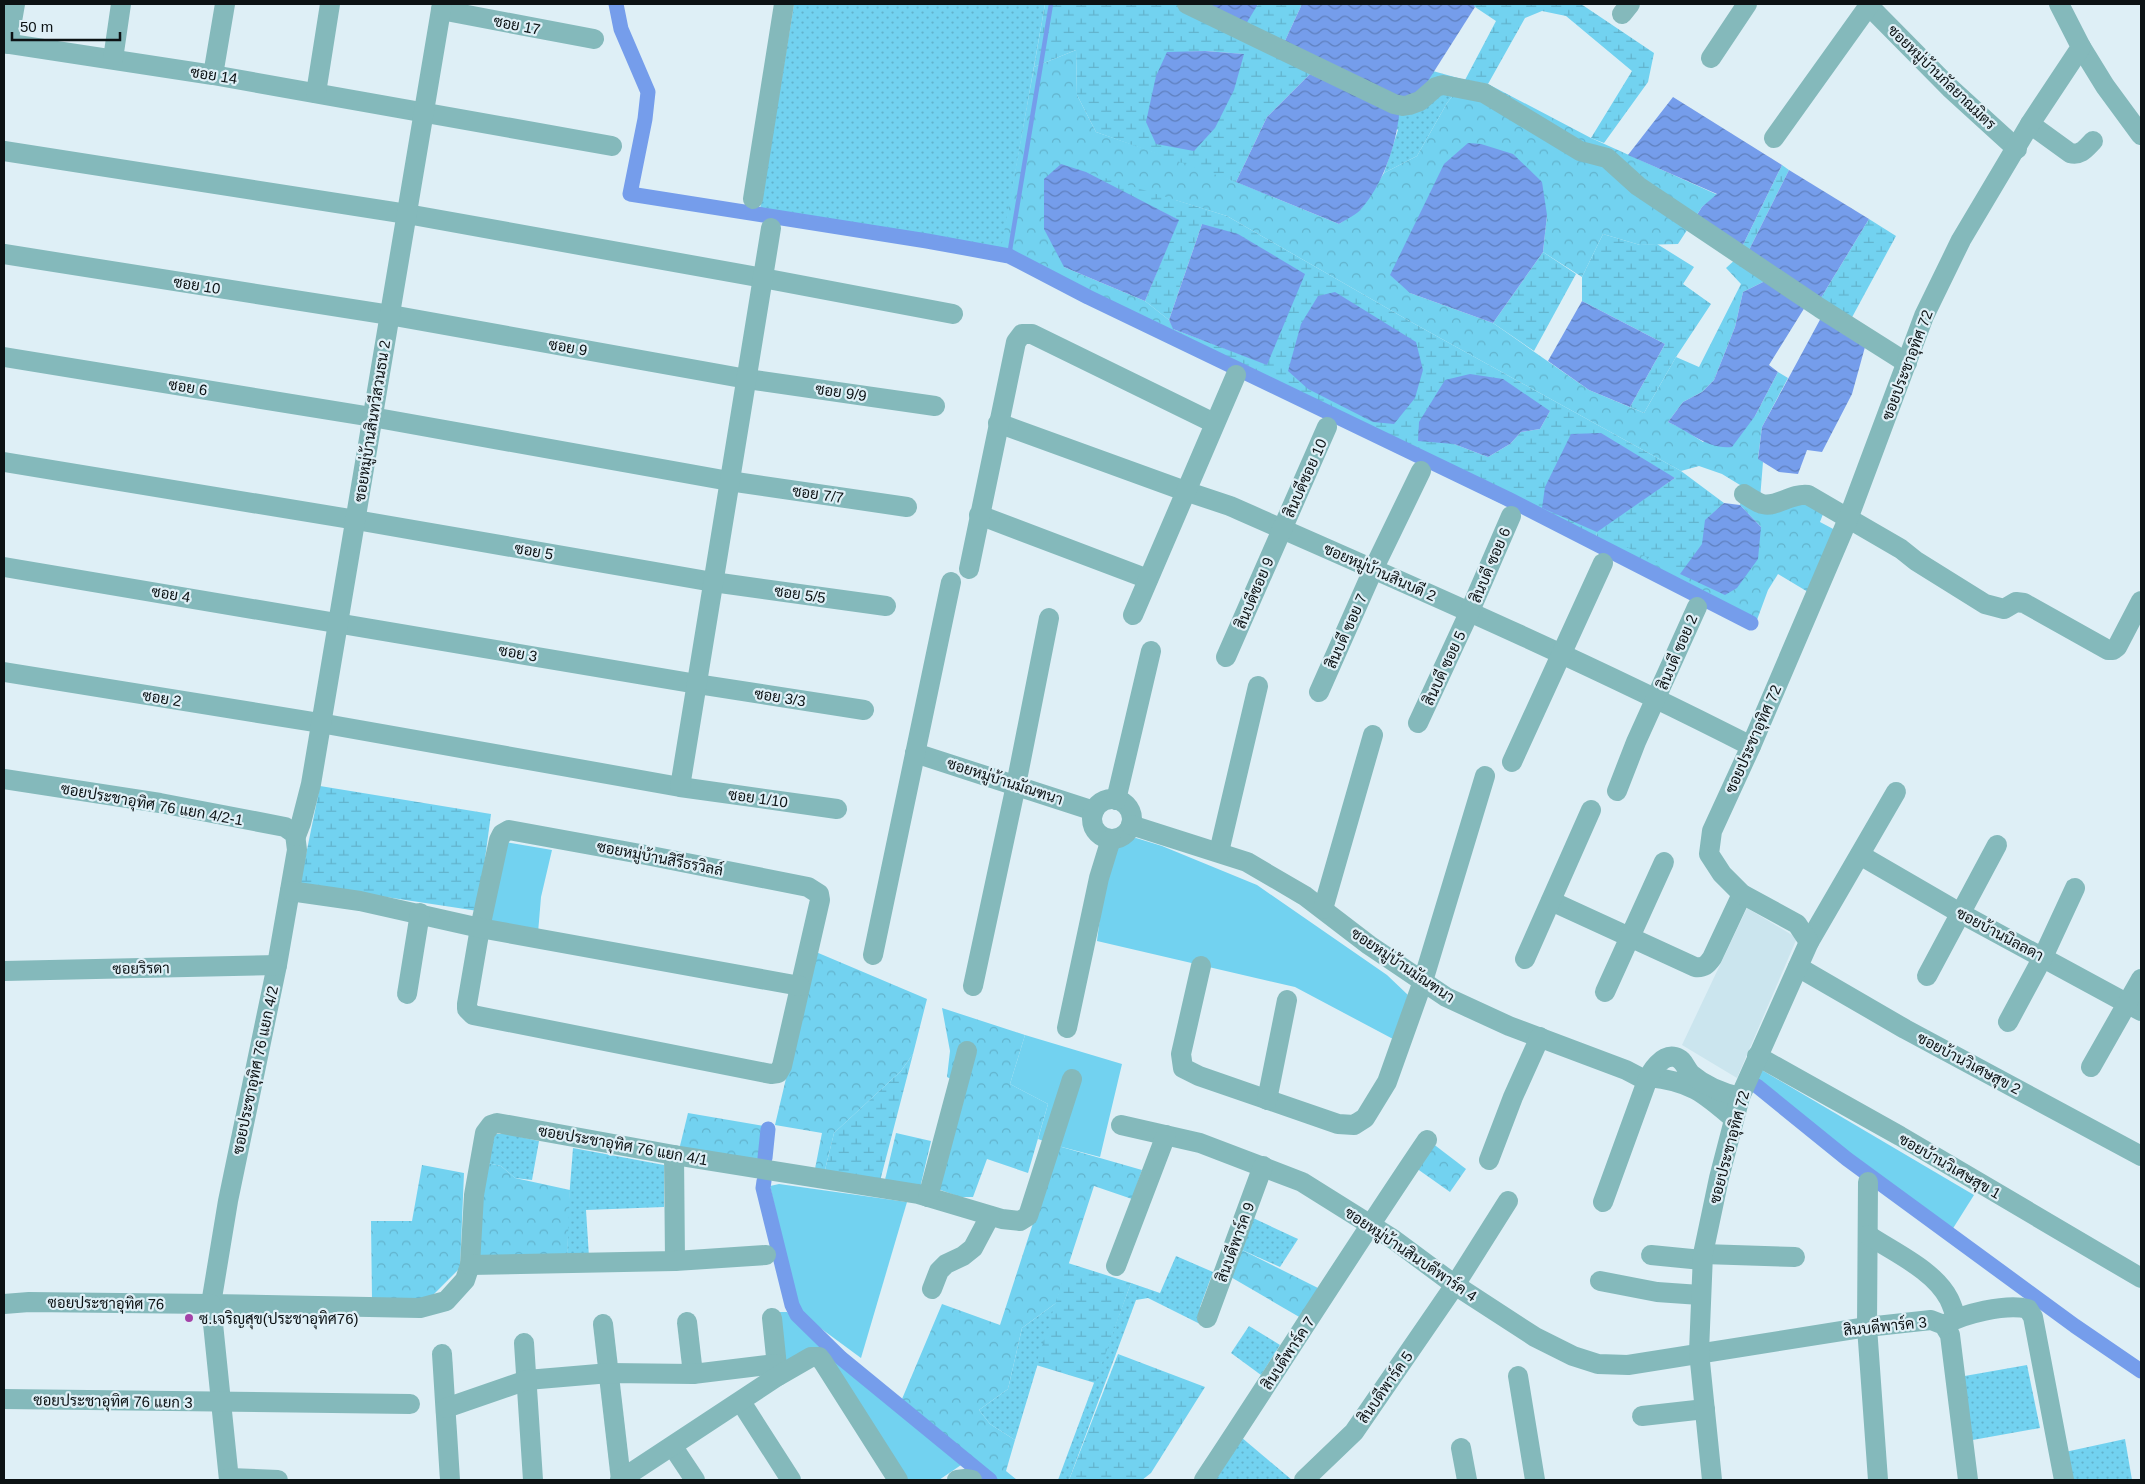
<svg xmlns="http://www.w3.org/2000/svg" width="2145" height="1484" font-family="Arial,Sarabun,sans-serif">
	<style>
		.built { fill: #cbe5ee }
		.grass { fill: url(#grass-dots) }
		.forest { fill: url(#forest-crowns) }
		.wetland { fill: url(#wetland-marsh); fill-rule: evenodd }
		.green { fill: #72d2f0 }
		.water { fill: url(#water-waves) }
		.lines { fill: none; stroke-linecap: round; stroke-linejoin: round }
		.stream { stroke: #759deb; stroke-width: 4.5 }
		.canal { stroke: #759deb; stroke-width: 15 }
		.minor { stroke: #84b9bb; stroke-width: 20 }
		.poi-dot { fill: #a442a8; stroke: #deeff6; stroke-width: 2 }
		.labels { text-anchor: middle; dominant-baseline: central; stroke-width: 4.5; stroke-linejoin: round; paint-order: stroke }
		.street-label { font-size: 15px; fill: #0c1214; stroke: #deeff6 }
		.poi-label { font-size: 15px; fill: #0c1214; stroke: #deeff6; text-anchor: start }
	</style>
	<defs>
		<pattern id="grass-dots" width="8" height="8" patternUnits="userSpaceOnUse" patternTransform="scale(1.25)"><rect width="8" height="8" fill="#72d2f0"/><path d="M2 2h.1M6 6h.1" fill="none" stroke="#62b3cd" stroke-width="1.8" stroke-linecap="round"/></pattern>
		<pattern id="forest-crowns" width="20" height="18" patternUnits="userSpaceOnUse" patternTransform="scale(1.25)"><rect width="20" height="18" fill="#72d2f0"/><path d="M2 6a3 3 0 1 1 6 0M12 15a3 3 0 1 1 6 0" fill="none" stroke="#62b3cd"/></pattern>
		<pattern id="wetland-marsh" width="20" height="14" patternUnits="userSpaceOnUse" patternTransform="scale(1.25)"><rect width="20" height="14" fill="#72d2f0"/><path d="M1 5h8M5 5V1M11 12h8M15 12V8" fill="none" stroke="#62b3cd"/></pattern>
		<pattern id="water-waves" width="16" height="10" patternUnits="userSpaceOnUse" patternTransform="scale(1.25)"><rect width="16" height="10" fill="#759deb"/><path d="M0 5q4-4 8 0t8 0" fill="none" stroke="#5e7fbd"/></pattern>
	</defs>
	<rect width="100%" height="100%" fill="#deeff6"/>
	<!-- built -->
	<polygon class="built" points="1747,908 1797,938 1737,1078 1682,1045"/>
	<!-- grass -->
	<g class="grass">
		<polygon points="794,4 1045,4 1002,248 760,209"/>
		<polygon points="1268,36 1420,92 1433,71 1465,80 1447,103 1417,156 1384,173 1398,130"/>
		<polygon points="495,1134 507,1134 539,1141 532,1180 515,1178 501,1166 487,1163"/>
		<polygon points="573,1148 664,1165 664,1207 586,1210 589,1257 567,1259 568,1212"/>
		<polygon points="1253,1218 1298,1239 1280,1267 1240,1249"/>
		<polygon points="1176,1256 1213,1272 1200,1307 1215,1313 1206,1327 1148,1298 1136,1300 1069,1480 1058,1480 1131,1283 1160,1293"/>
		<polygon points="1056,1303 1015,1440 990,1424 979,1410 1008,1389 1022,1328"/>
		<polygon points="1249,1326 1280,1345 1261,1375 1231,1353"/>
		<polygon points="2027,1365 2040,1428 1967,1441 1959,1377"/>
		<polygon points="1241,1437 1292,1480 1211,1480"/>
		<polygon points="2125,1439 2132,1480 2070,1480 2065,1452"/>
	</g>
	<!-- forest -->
	<g class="forest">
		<polygon points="1076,50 1077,95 1096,132 1212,172 1339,224 1361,209 1384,173 1417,156 1447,103 1465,80 1488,84 1591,138 1718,195 1702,207 1678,244 1640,245 1603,234 1582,277 1543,252 1547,215 1410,293 1493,323 1589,390 1644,413 1676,357 1699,367 1741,284 1726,268 1737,258 1767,280 1743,292 1735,327 1714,380 1702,392 1683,402 1668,422 1681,428 1703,442 1755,416 1778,372 1788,378 1762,427 1758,458 1763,462 1760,499 1828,501 1820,522 1837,531 1808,592 1778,574 1768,590 1754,628 1594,549 1597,532 1761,527 1740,505 1745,488 1722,474 1699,466 1681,471 1413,323 1227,216 1175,200 1064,267 1145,301 1169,320 1184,348 1010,264 999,260 1034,67"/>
		<polygon points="816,952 927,999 913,1054 901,1071 834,1133 825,1170 815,1169 822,1133 775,1125"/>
		<polygon points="942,1008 1025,1035 1010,1084 1048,1104 1028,1173 987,1159 973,1197 960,1197 935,1188 966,1087 947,1077 950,1051"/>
		<polygon points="688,1113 764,1126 759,1163 679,1150"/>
		<polygon points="896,1133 931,1141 920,1188 885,1180"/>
		<polygon points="1432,1143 1466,1169 1450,1192 1416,1168"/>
		<polygon points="1058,1146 1142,1170 1132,1199 1094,1186 1056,1303 1022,1328 1008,1389 979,1410 990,1424 1015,1440 1006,1471 1017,1480 995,1480 902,1399 942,1304 1000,1325"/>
		<polygon points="487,1163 501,1166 515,1178 570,1190 567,1259 476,1257"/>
		<polygon points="422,1165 464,1173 460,1268 427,1301 372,1300 371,1221 412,1221"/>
		<polygon points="1240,1249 1318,1288 1301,1318 1229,1276"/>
	</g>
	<!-- wetland -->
	<g class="wetland">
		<path d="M1045 4H1207L1257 6 1258 4H1302L1284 43 1310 74 1267 117 1236 182 1096 132 1077 95 1076 50 1034 67ZM1205 51 1244 54 1167 53Z"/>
		<polygon points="1473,4 1581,4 1654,53 1648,82 1604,143 1591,138 1632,71 1566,16 1542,11 1525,18 1488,84 1465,80 1496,21 1475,7"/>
		<polygon points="1782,165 1789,170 1748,252 1741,249"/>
		<path d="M1086 172 1227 216 1413 323 1681 471 1724 503 1706 520 1702 544 1680 574 1597 532 1594 549 1184 348 1173 329 1267 364 1202 224 1169 320 1145 301 1178 220ZM1550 411 1540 429 1521 432 1510 444 1488 457 1454 444ZM1571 434 1675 478 1660 488Z"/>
		<polygon points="1869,219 1896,236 1850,321 1819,301"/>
		<polygon points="1603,234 1640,245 1657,244 1694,267 1683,284 1711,304 1676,357 1644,413 1630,407 1665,344 1582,301 1582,277"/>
		<polygon points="1543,252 1576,274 1534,351 1493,323"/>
		<polygon points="320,786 491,814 478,911 300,884"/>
		<polygon points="913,1054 880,1181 825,1170 834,1133 901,1071"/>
		<polygon points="1068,1263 1131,1283 1095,1383 1036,1365"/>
		<polygon points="1118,1354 1205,1387 1151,1473 1142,1480 1069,1480"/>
	</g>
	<!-- green -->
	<g class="green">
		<path d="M1136 838 1162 846 1257 885 1387 975 1408 995 1393 1039 1295 987 1097 941C1100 923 1105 859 1114 847 1119 841 1129 839 1136 838Z"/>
		<polygon points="505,842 552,850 541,897 538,933 487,924"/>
		<polygon points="1025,1035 1122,1064 1100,1157 1058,1146 1038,1139 1048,1104 1010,1084"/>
		<polygon points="1760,1069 1974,1195 1952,1230 1752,1086"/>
		<polygon points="779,1184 907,1202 861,1358 804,1316 796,1302 770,1186"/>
		<polygon points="776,1312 787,1312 817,1342 964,1463 939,1480 902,1480 828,1362 784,1365"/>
	</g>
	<!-- water -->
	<g class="water">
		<polygon points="1207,4 1258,4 1246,24"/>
		<polygon points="1302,4 1473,4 1475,7 1421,92 1395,99 1284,43"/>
		<polygon points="1205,51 1244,54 1234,90 1215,128 1194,151 1156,144 1146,122 1156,76 1167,52"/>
		<path d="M1310 74 1399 115C1396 146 1382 185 1362 208 1357 215 1346 219 1339 224L1236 182 1267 117Z"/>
		<polygon points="1673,97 1782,165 1741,249 1695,218 1702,207 1717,194 1628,155"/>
		<polygon points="1468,143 1481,144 1513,154 1542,182 1547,215 1543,252 1493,323 1410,293 1390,275 1444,164"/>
		<polygon points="1061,164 1086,172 1179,220 1145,301 1064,267 1044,229 1044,179"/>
		<polygon points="1789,170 1869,219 1819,301 1748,252"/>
		<polygon points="1202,224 1238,234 1305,274 1267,365 1173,329 1169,320"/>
		<path d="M1767 280 1805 307 1769 365 1778 372 1755 416 1732 447C1708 450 1689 431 1668 422L1683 402 1702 392 1714 380 1735 327 1743 292Z"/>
		<polygon points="1335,292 1416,342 1423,370 1415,398 1394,424 1373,422 1308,389 1288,371 1301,324 1318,296"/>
		<polygon points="1582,301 1665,344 1630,407 1589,390 1548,361"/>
		<polygon points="1822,316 1865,347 1852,394 1822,452 1807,450 1798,474 1779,472 1758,459 1762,427"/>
		<polygon points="1470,374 1503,379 1550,411 1540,429 1521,432 1510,444 1488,457 1454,444 1418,441 1419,422 1445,380"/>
		<polygon points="1601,433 1675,478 1597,532 1542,508 1545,487 1571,434"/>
		<polygon points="1724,503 1740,505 1761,527 1758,559 1737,588 1725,595 1680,574 1702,544 1705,520"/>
	</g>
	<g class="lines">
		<!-- stream -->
		<polyline class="stream" points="1009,256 1051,4"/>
		<!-- canal -->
		<g class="canal">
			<polyline points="616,4 621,29 648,92 645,119 630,194 927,241 1009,256 1088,297 1508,499 1751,623"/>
			<polyline points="1757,1086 1847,1159 2075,1326 2141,1371"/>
			<polyline points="765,1158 768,1129"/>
			<polyline points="764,1181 763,1188 792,1305 797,1315 841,1358 990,1480"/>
		</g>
		<!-- minor -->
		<g class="minor">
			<polyline points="1187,4 1394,104 1403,106 1409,105 1420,101 1436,87 1443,85 1484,93 1580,151 1607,158 1638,186 1820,308 1907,363"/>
			<polyline points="1867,4 1950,88 2017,149"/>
			<polyline points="441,10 594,39"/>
			<polyline points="1622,14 1630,4"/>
			<polyline points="4,43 213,75 612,146"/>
			<polyline points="8,44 15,4"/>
			<polyline points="2081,47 2105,86 2141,135"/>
			<polyline points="1711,58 1747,4"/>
			<polyline points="113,59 121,4"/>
			<polyline points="213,75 225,4"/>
			<polyline points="316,93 330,4"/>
			<path d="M2030 124 2070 153C2081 156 2086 148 2093 141"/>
			<polyline points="1774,138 1870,4"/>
			<polyline points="4,151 407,214 763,278 953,314"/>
			<polyline points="753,199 784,4"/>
			<polyline points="4,254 390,315 747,379 935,406"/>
			<polyline points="4,357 372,417 729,481 907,507"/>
			<path d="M998 423 1185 491 1230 506C1405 583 1581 659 1751 746"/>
			<polyline points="4,462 356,520 713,582 886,606"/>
			<path d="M1744 494C1749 497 1756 502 1762 504 1776 508 1791 493 1808 495L1901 549 1916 561 1985 604 2004 609 2016 602 2024 603 2108 650H2113L2117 647 2141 601"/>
			<polyline points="979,515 1148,579"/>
			<polyline points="4,567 697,684 864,710"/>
			<polyline points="969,569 1016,342 1022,334 1032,334 1214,423"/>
			<polyline points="1133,615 1236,375"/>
			<polyline points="1226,657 1327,427"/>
			<polyline points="4,672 320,723 680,787 837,809"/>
			<polyline points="1319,692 1373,570 1421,471"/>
			<polyline points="1418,723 1469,613 1511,516"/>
			<polyline points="915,753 1094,811"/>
			<polyline points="1512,762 1603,563"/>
			<polyline points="4,779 160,803 285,827 295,834 297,850 277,965 228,1201 211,1304 420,1308 446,1301 465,1280 470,1265 474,1195 485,1133 491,1125 497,1123 674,1155 918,1194 1002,1219 1020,1221 1028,1216 1072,1079"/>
			<polyline points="680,787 771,228"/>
			<polyline points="1617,791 1636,742 1697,607"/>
			<circle cx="1112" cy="819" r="20"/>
			<polyline points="1116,800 1151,651"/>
			<polyline points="1131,825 1247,862 1305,896 1369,945 1446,997 1509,1026 1626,1070 1647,1081 1603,1202"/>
			<polygon points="509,830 646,855 808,887 819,894 820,900 782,1066 778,1073 771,1074 473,1015 467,1009 467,1004 480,928 499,840 502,834"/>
			<polyline points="296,836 301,823 311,784 442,4"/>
			<polyline points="1219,852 1258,686"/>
			<polyline points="1860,855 1960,913 2141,1011"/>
			<polyline points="290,891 360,901 480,928 800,986"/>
			<path d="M1551 901 1695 967C1704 968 1707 965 1712 958L1742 894"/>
			<polyline points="1323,909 1373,735"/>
			<polyline points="1809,942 1896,792"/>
			<polyline points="873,955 951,582"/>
			<polyline points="1525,959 1591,810"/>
			<polyline points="1201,966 1181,1054 1183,1068 1199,1076 1338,1124 1354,1125 1365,1118 1387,1082 1423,981 1485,776"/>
			<polyline points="1798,967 1905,1029 2141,1156"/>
			<polyline points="4,971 277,965"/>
			<polyline points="1927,976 1997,845"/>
			<polyline points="973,986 1016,785 1049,618"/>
			<polyline points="1605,992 1664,862"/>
			<polyline points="407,994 420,913"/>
			<polyline points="2008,1022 2043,957 2075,888"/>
			<polyline points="1067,1028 1099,878 1111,839"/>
			<polyline points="1757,1056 1900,1136 2141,1278"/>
			<polyline points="2091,1067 2141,979"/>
			<path d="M1649 1077C1690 1081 1704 1093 1734 1119"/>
			<path d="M1647 1081C1651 1071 1662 1054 1675 1057 1684 1059 1685 1068 1691 1074 1705 1086 1723 1093 1740 1097"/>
			<polyline points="1267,1100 1287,1000"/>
			<polyline points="1121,1125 1200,1143 1302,1182 1393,1239 1455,1285 1535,1337 1573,1356 1598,1364 1628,1365 1867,1327 1931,1320 1944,1325 1950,1335 1968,1480"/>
			<polyline points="674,1155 675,1261"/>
			<polyline points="1489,1160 1513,1097 1540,1037"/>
			<polyline points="1868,1182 1867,1327 1878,1480"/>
			<polyline points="928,1197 967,1051"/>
			<path d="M1868 1235C1895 1253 1934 1270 1949 1299 1952 1305 1954 1312 1956 1317"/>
			<polyline points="1703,1254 1795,1257"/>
			<polyline points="1651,1255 1702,1260"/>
			<polyline points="470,1265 675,1261 766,1255"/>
			<polyline points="1116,1266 1166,1135"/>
			<polyline points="1600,1281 1657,1292 1700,1295"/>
			<polyline points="932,1289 939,1271 946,1264 963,1256 973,1248 990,1216"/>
			<polyline points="4,1304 29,1302 211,1304 229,1480"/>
			<polyline points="772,1318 778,1376"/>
			<polyline points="1207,1318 1263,1166"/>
			<polyline points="687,1322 693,1374"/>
			<polyline points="603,1324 621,1480"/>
			<path d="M1944 1325C1962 1314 2007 1303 2028 1309L2033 1317 2064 1480"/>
			<polyline points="524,1343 533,1480"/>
			<polyline points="442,1354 450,1480"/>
			<polyline points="1518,1376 1535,1480"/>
			<polyline points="4,1399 410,1404"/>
			<polyline points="741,1402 791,1480"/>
			<polyline points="446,1408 527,1380 610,1373 693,1374 776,1364"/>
			<polyline points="1642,1416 1705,1409"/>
			<polyline points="673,1447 695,1480"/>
			<polyline points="1461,1448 1467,1480"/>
			<polyline points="229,1478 278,1480"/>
			<polyline points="620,1480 778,1376 811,1357 819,1357 823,1362 898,1480"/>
			<polyline points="957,1480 965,1479 972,1480"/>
			<path d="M1204 1480C1279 1367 1351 1252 1427 1140"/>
			<polyline points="1304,1480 1354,1432 1455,1285 1508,1201"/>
			<polyline points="1712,1480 1699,1352 1703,1254 1719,1178 1740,1097 1809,942 1797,924 1742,894 1722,874 1709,854 1712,831 1751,746 1848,519 1924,316 1961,240 2030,124 2081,47 2059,4"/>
		</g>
	</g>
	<!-- markers -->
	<circle class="poi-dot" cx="189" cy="1318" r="5"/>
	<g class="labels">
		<!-- street labels -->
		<g class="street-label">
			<text transform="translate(517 25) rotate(11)">ซอย 17</text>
			<text transform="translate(214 75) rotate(9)">ซอย 14</text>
			<text transform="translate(1942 77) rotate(44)">ซอยหมู่บ้านกัลยาณมิตร</text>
			<text transform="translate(197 285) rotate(9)">ซอย 10</text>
			<text transform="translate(568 347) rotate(10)">ซอย 9</text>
			<text transform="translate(1907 365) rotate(-69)">ซอยประชาอุทิศ 72</text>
			<text transform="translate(188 387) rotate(9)">ซอย 6</text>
			<text transform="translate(841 392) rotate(8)">ซอย 9/9</text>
			<text transform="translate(372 421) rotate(-81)">ซอยหมู่บ้านสินทวีสวนธน 2</text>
			<text transform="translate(1305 478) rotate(-66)">สินบดีซอย 10</text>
			<text transform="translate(818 494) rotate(8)">ซอย 7/7</text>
			<text transform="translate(534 551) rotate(10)">ซอย 5</text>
			<text transform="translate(1490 565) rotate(-67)">สินบดี ซอย 6</text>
			<text transform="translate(1380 572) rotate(24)">ซอยหมู่บ้านสินบดี 2</text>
			<text transform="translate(1254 593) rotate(-67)">สินบดีซอย 9</text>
			<text transform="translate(171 594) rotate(9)">ซอย 4</text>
			<text transform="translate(800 594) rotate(8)">ซอย 5/5</text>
			<text transform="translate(1346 631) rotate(-66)">สินบดี ซอย 7</text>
			<text transform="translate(1677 652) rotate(-67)">สินบดี ซอย 2</text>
			<text transform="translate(518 653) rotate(10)">ซอย 3</text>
			<text transform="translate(1444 668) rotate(-65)">สินบดี ซอย 5</text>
			<text transform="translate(780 697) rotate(9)">ซอย 3/3</text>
			<text transform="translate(162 698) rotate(9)">ซอย 2</text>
			<text transform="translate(1753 739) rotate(-66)">ซอยประชาอุทิศ 72</text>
			<text transform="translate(1005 781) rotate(18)">ซอยหมู่บ้านมัณฑนา</text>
			<text transform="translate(758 798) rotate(8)">ซอย 1/10</text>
			<text transform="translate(152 804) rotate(10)">ซอยประชาอุทิศ 76 แยก 4/2-1</text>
			<text transform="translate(660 858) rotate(11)">ซอยหมู่บ้านสิรีธรวิลล์</text>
			<text transform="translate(2000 934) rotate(28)">ซอยบ้านนิลลดา</text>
			<text transform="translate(1403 965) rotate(34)">ซอยหมู่บ้านมัณฑนา</text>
			<text transform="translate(141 968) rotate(-1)">ซอยริรดา</text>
			<text transform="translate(1969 1063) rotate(28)">ซอยบ้านวิเศษสุข 2</text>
			<text transform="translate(255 1070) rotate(-78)">ซอยประชาอุทิศ 76 แยก 4/2</text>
			<text transform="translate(623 1145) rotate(10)">ซอยประชาอุทิศ 76 แยก 4/1</text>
			<text transform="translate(1729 1147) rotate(-75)">ซอยประชาอุทิศ 72</text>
			<text transform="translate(1950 1166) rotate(30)">ซอยบ้านวิเศษสุข 1</text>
			<text transform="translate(1235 1242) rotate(-70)">สินบดีพาร์ค 9</text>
			<text transform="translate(1411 1254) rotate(34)">ซอยหมู่บ้านสินบดีพาร์ค 4</text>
			<text transform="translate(106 1303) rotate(1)">ซอยประชาอุทิศ 76</text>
			<text transform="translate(1885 1326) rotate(-6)">สินบดีพาร์ค 3</text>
			<text transform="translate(1288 1353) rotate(-57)">สินบดีพาร์ค 7</text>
			<text transform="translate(1385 1387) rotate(-55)">สินบดีพาร์ค 5</text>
			<text transform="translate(113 1401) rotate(1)">ซอยประชาอุทิศ 76 แยก 3</text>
		</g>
		<!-- poi labels -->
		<g class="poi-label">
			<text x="199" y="1318">ซ.เจริญสุข(ประชาอุทิศ76)</text>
		</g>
	</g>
	<!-- border -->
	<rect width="2145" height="1484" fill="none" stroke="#0c1214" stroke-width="10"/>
	<!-- scale -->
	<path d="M12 32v8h108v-8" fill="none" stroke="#0c1214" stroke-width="2.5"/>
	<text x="20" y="32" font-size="15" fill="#0c1214" stroke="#deeff6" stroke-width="4" paint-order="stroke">50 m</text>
</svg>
